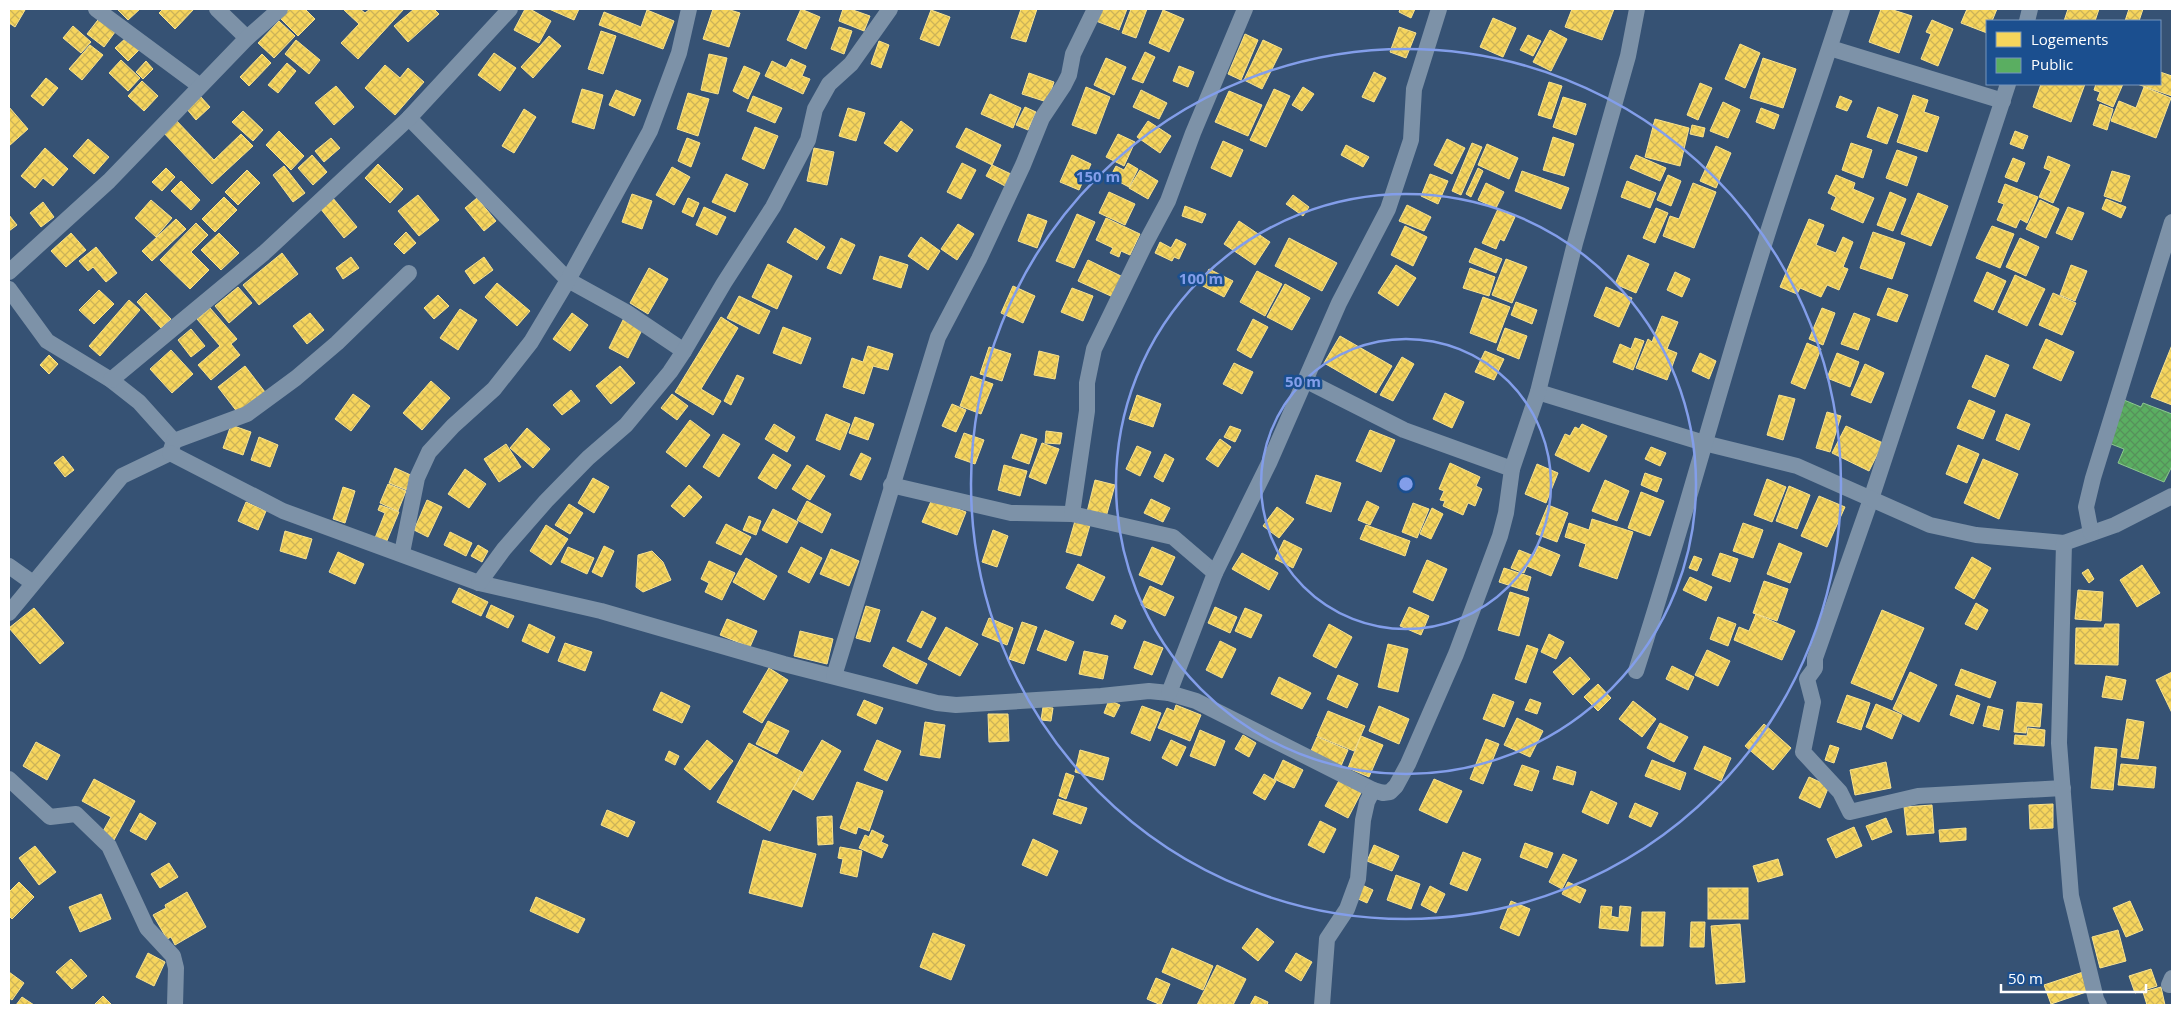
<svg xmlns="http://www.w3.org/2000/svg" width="2181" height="1014" font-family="'Open Sans',sans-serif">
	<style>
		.homes { fill: url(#homes-cross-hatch); stroke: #f9e28d }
		.public { fill: url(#public-cross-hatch); stroke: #8cc690 }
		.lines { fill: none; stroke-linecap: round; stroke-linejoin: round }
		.minor { stroke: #7d92a8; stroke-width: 16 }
		.ring { fill: none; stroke: #839eea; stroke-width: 2.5 }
		.centre { fill: #839eea; stroke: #1b4f8f; stroke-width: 2.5 }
		.ring-label { font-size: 15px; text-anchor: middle; font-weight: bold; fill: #839eea; stroke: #1b4f8f; stroke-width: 5; stroke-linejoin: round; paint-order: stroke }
	</style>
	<defs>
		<pattern id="homes-cross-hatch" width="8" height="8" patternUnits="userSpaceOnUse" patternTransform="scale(1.25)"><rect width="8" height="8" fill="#f6d55c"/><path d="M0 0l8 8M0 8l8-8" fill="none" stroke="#ccb358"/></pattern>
		<pattern id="public-cross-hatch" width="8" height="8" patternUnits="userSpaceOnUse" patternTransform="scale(1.25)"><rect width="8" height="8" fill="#5aae61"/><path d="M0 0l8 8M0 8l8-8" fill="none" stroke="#56915b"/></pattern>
	</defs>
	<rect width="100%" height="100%" fill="#365274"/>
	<!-- homes -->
	<g class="homes">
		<polygon points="9,9 25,10 15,27 9,23"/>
		<polygon points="117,9 140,9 128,20"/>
		<polygon points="163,9 194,9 175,29 159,13"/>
		<polygon points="285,9 305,9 315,19 298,36 278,16"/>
		<polygon points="345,9 360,9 365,13 370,9 404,9 358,59 341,43 359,24 344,10"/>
		<polygon points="414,9 434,9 439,14 408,42 394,26"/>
		<polygon points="525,9 530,9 551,21 539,43 514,30"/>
		<polygon points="549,9 579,9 574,20"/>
		<polygon points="713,9 727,9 740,13 729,47 703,39"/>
		<polygon points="801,9 820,17 806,49 787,40"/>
		<polygon points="843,9 850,9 870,16 864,31 839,21"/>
		<polygon points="1021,9 1037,9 1026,42 1011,38"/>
		<polygon points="1101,9 1127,9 1119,30 1096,21"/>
		<polygon points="1131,9 1147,9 1136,38 1122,33"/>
		<polygon points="1400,9 1415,9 1411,18 1399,12"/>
		<polygon points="1572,9 1614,9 1602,40 1565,27"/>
		<polygon points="1881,9 1890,9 1912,16 1899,53 1869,42"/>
		<polygon points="1967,9 1997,9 1992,21 1987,21 1987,33 1961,23"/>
		<polygon points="2068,9 2099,9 2095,21 2064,21"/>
		<polygon points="2129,9 2143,9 2139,21 2125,21"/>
		<polygon points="647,10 674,21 663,49 599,25 604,12 641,27"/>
		<polygon points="931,10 950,17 939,46 920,39"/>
		<polygon points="1163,10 1184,19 1169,52 1149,43"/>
		<polygon points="101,16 118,28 104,47 87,34"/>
		<polygon points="1493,18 1516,28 1503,57 1480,47"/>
		<polygon points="1932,20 1953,29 1938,66 1921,59 1931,34 1926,32"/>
		<polygon points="279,21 295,36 274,58 258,43"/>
		<polygon points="73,26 91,42 81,53 63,38"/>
		<polygon points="839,27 852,31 844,54 831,49"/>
		<polygon points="1399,27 1416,33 1406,58 1390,52"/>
		<polygon points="1550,30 1567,39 1551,71 1533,62"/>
		<polygon points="601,31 616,36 603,74 588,69"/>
		<polygon points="1245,34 1258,40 1241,80 1228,74"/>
		<polygon points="1528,35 1541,41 1533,56 1520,50"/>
		<polygon points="128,36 141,48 128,61 115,48"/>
		<polygon points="549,36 561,46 533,78 521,67"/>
		<polygon points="296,40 320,60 309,74 285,54"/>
		<polygon points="1263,40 1282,49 1262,89 1244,80"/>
		<polygon points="879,41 889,45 881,68 871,64"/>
		<polygon points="1740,44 1760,53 1745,88 1725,79"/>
		<polygon points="90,45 103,55 82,80 69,69"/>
		<polygon points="1145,52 1155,57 1143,83 1132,79"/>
		<polygon points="494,53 516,68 500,91 478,75"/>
		<polygon points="262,54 271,63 249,86 240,77"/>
		<polygon points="709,54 727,58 718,94 701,90"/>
		<polygon points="1106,58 1126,67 1114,95 1094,85"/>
		<polygon points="1763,58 1796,69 1783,108 1750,98"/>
		<polygon points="791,59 806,66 802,76 810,79 803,94 765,76 772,61 786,68"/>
		<polygon points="121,60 140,78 128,91 109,73"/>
		<polygon points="146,61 153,69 143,79 136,72"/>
		<polygon points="287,63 296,71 278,93 268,85"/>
		<polygon points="385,65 400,78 408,68 424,82 395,115 365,88"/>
		<polygon points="744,66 760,73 748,99 733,91"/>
		<polygon points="1179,66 1194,72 1188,87 1173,81"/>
		<polygon points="1374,72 1386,78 1374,102 1362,97"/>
		<polygon points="2160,72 2172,76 2172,96 2137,84 2160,84"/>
		<polygon points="1029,73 1054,82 1047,102 1022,94"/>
		<polygon points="46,78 58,88 43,106 31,96"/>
		<polygon points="142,81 158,96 144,111 128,96"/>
		<polygon points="1549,82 1562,86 1551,119 1538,115"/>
		<polygon points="1700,83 1712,88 1698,120 1687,115"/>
		<polygon points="2041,84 2085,84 2071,122 2033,107"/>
		<polygon points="2096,84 2123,84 2113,107 2097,100 2100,92 2094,90"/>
		<polygon points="336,86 354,107 334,125 315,103"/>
		<polygon points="1086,87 1110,97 1096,134 1072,125"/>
		<polygon points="1303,87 1314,94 1302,111 1292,105"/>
		<polygon points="2144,87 2171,98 2156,138 2111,121 2119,101 2136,108"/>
		<polygon points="582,89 603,95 594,129 572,122"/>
		<polygon points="1274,89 1290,96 1266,147 1250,140"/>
		<polygon points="616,90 641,100 634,116 609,105"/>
		<polygon points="1141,90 1167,103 1159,119 1133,107"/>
		<polygon points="1229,91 1262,105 1248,136 1215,122"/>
		<polygon points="688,93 709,99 698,136 677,129"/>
		<polygon points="990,94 1021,108 1013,128 981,114"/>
		<polygon points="1913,95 1928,100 1924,112 1939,117 1927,152 1897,142"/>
		<polygon points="200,96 210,107 196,120 186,108"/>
		<polygon points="753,96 782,108 775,123 747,111"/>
		<polygon points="1840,96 1852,101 1847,111 1836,107"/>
		<polygon points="1563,97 1586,104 1576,135 1553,127"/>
		<polygon points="1723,102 1740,110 1728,138 1710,131"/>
		<polygon points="2100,104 2113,109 2107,130 2093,125"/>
		<polygon points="9,107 28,129 9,146"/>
		<polygon points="1025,107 1036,112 1028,130 1016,125"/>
		<polygon points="1878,107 1898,115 1887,144 1867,137"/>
		<polygon points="848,108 865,113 856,141 839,136"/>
		<polygon points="1761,108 1779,115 1774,129 1756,122"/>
		<polygon points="524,109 536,117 514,153 502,146"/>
		<polygon points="243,111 263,130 253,141 232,122"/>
		<polygon points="174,118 214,160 241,134 253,146 212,184 161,130"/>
		<polygon points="1655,119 1689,128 1680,166 1645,157"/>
		<polygon points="901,121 913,130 897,152 884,143"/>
		<polygon points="1148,121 1171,136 1160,153 1137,137"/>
		<polygon points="1692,125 1705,128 1703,137 1690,134"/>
		<polygon points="755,127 778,136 764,169 742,159"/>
		<polygon points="966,128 1001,145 992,165 956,147"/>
		<polygon points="279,131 304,156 291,170 266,145"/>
		<polygon points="2015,131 2028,136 2023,149 2010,144"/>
		<polygon points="1118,134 1135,142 1124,166 1106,157"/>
		<polygon points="1553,137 1574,144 1564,176 1543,170"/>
		<polygon points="331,138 340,148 324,162 315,151"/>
		<polygon points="687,138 700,143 691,167 678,161"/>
		<polygon points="88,139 109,157 94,174 73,156"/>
		<polygon points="1447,139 1465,148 1452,174 1434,165"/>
		<polygon points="1223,141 1243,150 1231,177 1211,168"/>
		<polygon points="1472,143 1482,147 1461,195 1452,191"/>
		<polygon points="1851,143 1872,150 1863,178 1842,170"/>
		<polygon points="1487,144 1518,158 1509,179 1478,165"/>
		<polygon points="1346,145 1369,157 1363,167 1341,155"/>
		<polygon points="1716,146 1731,153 1716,188 1700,181"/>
		<polygon points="45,148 68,169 53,186 43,178 35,188 21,176"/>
		<polygon points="814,148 834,152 827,185 807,181"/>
		<polygon points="1897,150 1917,157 1907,186 1886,178"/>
		<polygon points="312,155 327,172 313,185 298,168"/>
		<polygon points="1072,155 1091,164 1079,190 1060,182"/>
		<polygon points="1636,155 1666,168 1660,181 1630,168"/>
		<polygon points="2048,156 2070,165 2053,203 2039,197 2051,171 2044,168"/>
		<polygon points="2013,158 2025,163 2017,182 2005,177"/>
		<polygon points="962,163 976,170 961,199 947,192"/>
		<polygon points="1128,163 1138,169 1129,187 1110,177 1116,166 1124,170"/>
		<polygon points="378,164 403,189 390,203 365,178"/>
		<polygon points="992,165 1011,174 1005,186 986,176"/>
		<polygon points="284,166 305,193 293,202 273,175"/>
		<polygon points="672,167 690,177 674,205 656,195"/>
		<polygon points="166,168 175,177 162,191 152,182"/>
		<polygon points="1478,168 1483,171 1471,197 1466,194"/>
		<polygon points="247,170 260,183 238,205 225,192"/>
		<polygon points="1140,170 1158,181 1148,199 1129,188"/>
		<polygon points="1522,171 1569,188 1561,209 1515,191"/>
		<polygon points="2112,171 2130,176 2121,202 2104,196"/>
		<polygon points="726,174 748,184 735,212 712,202"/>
		<polygon points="1430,174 1448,181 1438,204 1421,196"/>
		<polygon points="1668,175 1681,181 1671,206 1657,200"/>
		<polygon points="1836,175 1855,183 1853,189 1874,198 1863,223 1831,209 1836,197 1828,193"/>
		<polygon points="181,181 200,200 191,210 171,191"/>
		<polygon points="1627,181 1656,193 1650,208 1621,197"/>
		<polygon points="1486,183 1504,192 1496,208 1478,200"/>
		<polygon points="1693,183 1716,192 1694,248 1663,236 1670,216 1679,219"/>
		<polygon points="2005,184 2038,197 2027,223 2020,219 2016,228 1997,220 2004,204 1998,202"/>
		<polygon points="1109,192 1135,204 1125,225 1099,213"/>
		<polygon points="1890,192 1906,199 1893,231 1877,225"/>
		<polygon points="1918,193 1948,206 1931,246 1901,234"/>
		<polygon points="632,194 652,201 642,229 622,222"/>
		<polygon points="418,195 439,220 419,236 398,211"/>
		<polygon points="1293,195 1309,207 1303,216 1286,204"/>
		<polygon points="224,197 237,210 215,232 202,219"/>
		<polygon points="332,197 357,227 344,238 320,208"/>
		<polygon points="477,198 496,221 484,231 465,208"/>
		<polygon points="688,198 699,203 693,217 682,212"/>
		<polygon points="2106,199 2126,207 2121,218 2102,209"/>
		<polygon points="151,200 172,218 156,237 135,218"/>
		<polygon points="2040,200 2059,209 2046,238 2026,229"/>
		<polygon points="43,202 54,217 41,227 30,213"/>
		<polygon points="1407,205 1431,217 1424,231 1399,221"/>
		<polygon points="1185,206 1206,214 1202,223 1182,216"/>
		<polygon points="704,207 726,217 717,235 696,225"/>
		<polygon points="2068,207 2084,213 2072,240 2056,233"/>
		<polygon points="1656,208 1668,213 1655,243 1643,238"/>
		<polygon points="1498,209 1515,217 1504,241 1500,239 1496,249 1482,243"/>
		<polygon points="1028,214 1047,221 1037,248 1018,241"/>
		<polygon points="1077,214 1095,222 1074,268 1056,261"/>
		<polygon points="9,215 17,225 9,231"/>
		<polygon points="1106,218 1140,234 1130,255 1121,251 1119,257 1110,253 1113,248 1096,240"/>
		<polygon points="176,219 186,229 152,261 142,251"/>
		<polygon points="1809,219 1824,225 1816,245 1836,253 1843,237 1853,242 1843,267 1848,269 1839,290 1827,285 1821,297 1800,288 1797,294 1780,287"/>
		<polygon points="1239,221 1270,242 1255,265 1224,244"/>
		<polygon points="196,223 208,235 191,252 209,270 190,289 160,260"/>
		<polygon points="958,224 974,234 957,260 941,249"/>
		<polygon points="1405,226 1427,237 1413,266 1391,255"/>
		<polygon points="1992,226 2014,234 2000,268 1976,258"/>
		<polygon points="795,228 825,247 817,260 787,242"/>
		<polygon points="406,232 416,243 404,254 394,244"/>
		<polygon points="1873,232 1905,243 1892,279 1860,268"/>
		<polygon points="71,233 86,250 66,267 51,251"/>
		<polygon points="219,233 239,253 221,270 201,250"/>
		<polygon points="921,237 940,251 928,270 908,256"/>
		<polygon points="841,238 855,245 841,274 827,268"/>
		<polygon points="1289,238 1337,263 1322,291 1275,266"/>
		<polygon points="2020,238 2039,247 2026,276 2006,267"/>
		<polygon points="1176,239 1186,244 1179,259 1174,257 1172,261 1155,253 1160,242 1171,248"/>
		<polygon points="96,247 117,273 106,282 93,267 88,271 79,261"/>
		<polygon points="1475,248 1502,259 1496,273 1469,262"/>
		<polygon points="282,253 298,274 259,305 243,285"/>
		<polygon points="1628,255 1649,264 1636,293 1615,284"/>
		<polygon points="880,256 908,265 901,288 873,279"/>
		<polygon points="351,257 359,268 343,279 336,268"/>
		<polygon points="484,257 493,270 474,284 465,271"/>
		<polygon points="1506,259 1527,267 1512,303 1492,295"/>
		<polygon points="1088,260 1123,277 1113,297 1078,281"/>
		<polygon points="768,264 792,276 777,309 752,297"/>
		<polygon points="1396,265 1416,278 1398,306 1378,293"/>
		<polygon points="2071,265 2087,271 2075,301 2060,295"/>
		<polygon points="649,268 668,279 648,314 630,303"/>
		<polygon points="1470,268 1495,277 1489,296 1463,288"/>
		<polygon points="1209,269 1233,281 1224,297 1201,285"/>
		<polygon points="1257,271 1282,284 1265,316 1240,302"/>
		<polygon points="1675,272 1690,279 1682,297 1667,290"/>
		<polygon points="1987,272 2006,281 1993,310 1974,301"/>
		<polygon points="2015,275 2045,289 2027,326 1998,312"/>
		<polygon points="497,283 530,311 517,326 485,297"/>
		<polygon points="1285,284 1310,298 1292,330 1267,317"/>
		<polygon points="1013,286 1035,296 1023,323 1001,313"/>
		<polygon points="238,287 252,303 229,323 215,306"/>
		<polygon points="1606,287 1632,298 1619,327 1594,316"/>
		<polygon points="1072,288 1093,296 1083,321 1061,312"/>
		<polygon points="1888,288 1908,295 1897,322 1877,315"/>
		<polygon points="99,290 114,304 94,324 79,310"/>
		<polygon points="146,293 171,319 161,328 137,302"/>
		<polygon points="2053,293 2076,303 2062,335 2039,325"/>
		<polygon points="438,295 449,306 434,319 424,308"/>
		<polygon points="739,296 770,311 759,334 727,318"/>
		<polygon points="1483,297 1510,307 1496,343 1470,333"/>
		<polygon points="129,300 140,310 100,356 89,346"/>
		<polygon points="1516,302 1537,310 1532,324 1511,315"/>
		<polygon points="210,308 237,339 231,344 240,355 211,380 198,365 220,346 197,319"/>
		<polygon points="1822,308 1835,313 1823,345 1809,339"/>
		<polygon points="460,309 477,320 458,350 440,338"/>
		<polygon points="310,313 324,330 307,344 293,326"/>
		<polygon points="572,313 588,325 570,351 553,339"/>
		<polygon points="1854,313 1870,319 1858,350 1841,344"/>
		<polygon points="1662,316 1678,322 1667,349 1677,353 1667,380 1636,368 1648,339 1652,342"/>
		<polygon points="721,317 738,328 701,389 721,401 713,415 675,392"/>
		<polygon points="624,318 643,328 628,358 609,348"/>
		<polygon points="1253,319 1268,327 1251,358 1237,350"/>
		<polygon points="783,327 811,338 801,364 773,353"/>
		<polygon points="1505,328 1527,336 1519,359 1497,350"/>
		<polygon points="191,329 205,346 191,357 178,340"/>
		<polygon points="1340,336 1392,366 1376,393 1324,363"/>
		<polygon points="1635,338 1644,341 1633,370 1613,362 1620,344 1631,349"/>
		<polygon points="2046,339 2074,352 2061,381 2033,368"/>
		<polygon points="1807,343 1821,349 1805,389 1791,383"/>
		<polygon points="2172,345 2172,405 2151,397"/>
		<polygon points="868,346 893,354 888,370 873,366 864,394 843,387 852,358 863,362"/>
		<polygon points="989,347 1011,354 1002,381 980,374"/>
		<polygon points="171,350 193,374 172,393 150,369"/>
		<polygon points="1039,351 1059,356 1055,379 1034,375"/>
		<polygon points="1485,351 1504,359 1494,380 1475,372"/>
		<polygon points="1700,353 1716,361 1709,379 1692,371"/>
		<polygon points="1837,353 1859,362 1850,387 1827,378"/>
		<polygon points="49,355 58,364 49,374 40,365"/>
		<polygon points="1986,355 2009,365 1995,397 1972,387"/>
		<polygon points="1402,357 1414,364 1393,401 1380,395"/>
		<polygon points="1234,363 1253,372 1242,394 1223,384"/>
		<polygon points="1865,364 1884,373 1871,403 1851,395"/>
		<polygon points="245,366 265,392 238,413 218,387"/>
		<polygon points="620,366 635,383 611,404 596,386"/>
		<polygon points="737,375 744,378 731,405 724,401"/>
		<polygon points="971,376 993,384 981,414 960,406"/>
		<polygon points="431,381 450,398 422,430 403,413"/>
		<polygon points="571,390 580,401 562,415 553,405"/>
		<polygon points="1445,393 1464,402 1452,428 1433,419"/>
		<polygon points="353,394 370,406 351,431 335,419"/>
		<polygon points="672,394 688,406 677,420 661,408"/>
		<polygon points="1137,395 1161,404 1153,427 1129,419"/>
		<polygon points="1779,395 1795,399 1783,440 1767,435"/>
		<polygon points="1969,400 1995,411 1983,439 1957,428"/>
		<polygon points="952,404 966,410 956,432 942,426"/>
		<polygon points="1827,412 1841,416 1830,452 1816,448"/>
		<polygon points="826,414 850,424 840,450 816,440"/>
		<polygon points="2006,414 2030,424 2019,450 1996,440"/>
		<polygon points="855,417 874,424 868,440 849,433"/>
		<polygon points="690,420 710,435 686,467 666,452"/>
		<polygon points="774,424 795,437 787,452 765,439"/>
		<polygon points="1582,424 1607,436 1589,472 1555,455 1565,434 1570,436 1575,427 1579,429"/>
		<polygon points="231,425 251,432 243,455 223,448"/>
		<polygon points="1230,426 1241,430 1235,442 1224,437"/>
		<polygon points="1846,426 1883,443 1869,471 1832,453"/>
		<polygon points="527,428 550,449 533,468 510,448"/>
		<polygon points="1370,430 1395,440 1381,472 1356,461"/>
		<polygon points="1046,431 1062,433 1060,444 1045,443"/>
		<polygon points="964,433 984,440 975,464 955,457"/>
		<polygon points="723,434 740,444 719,477 703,467"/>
		<polygon points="1021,434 1037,439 1029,464 1012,458"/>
		<polygon points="259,437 278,445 270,467 251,460"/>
		<polygon points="1220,439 1231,447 1218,467 1206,459"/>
		<polygon points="1042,443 1059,449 1046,484 1029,477"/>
		<polygon points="506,444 521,467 499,482 484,459"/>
		<polygon points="1958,445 1979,454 1967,483 1946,474"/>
		<polygon points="1137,446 1151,452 1140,476 1126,469"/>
		<polygon points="1651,447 1666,453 1660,466 1645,459"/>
		<polygon points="861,453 871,458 861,480 850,475"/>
		<polygon points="773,454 791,465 776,489 758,478"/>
		<polygon points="1165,454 1174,459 1163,482 1154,477"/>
		<polygon points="63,456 74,470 65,477 54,463"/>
		<polygon points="1983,459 2018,474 1999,519 1964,503"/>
		<polygon points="1450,463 1480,477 1476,486 1482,489 1475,506 1468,503 1463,515 1443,506 1445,501 1440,500 1444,491 1439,489"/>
		<polygon points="1537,464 1558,473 1546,503 1525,494"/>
		<polygon points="807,465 825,476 810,500 792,489"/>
		<polygon points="1004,465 1027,471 1020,496 998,490"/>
		<polygon points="395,468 413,476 407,490 389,483"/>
		<polygon points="465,469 486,484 469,508 448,494"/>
		<polygon points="1645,473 1662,479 1657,492 1641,485"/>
		<polygon points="1316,475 1341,483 1331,512 1306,503"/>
		<polygon points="593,478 609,487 594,513 578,503"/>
		<polygon points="1767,479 1786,487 1772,522 1754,515"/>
		<polygon points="1095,480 1115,485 1106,517 1087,512"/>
		<polygon points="1605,480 1629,491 1617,521 1592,511"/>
		<polygon points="388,484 406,491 398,511 380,503"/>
		<polygon points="689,485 702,497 684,517 671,506"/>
		<polygon points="1789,486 1810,495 1797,529 1776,521"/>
		<polygon points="343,487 355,491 345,523 333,519"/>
		<polygon points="1641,492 1664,501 1650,536 1628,528"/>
		<polygon points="1819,496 1845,507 1827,547 1801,536"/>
		<polygon points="932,499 966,512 957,535 922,522"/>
		<polygon points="1151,499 1170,508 1163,522 1144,513"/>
		<polygon points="427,500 442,507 428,537 414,530"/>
		<polygon points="807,501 831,514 822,533 797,520"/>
		<polygon points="1367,501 1379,507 1370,525 1358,520"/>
		<polygon points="246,502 266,511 258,530 238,521"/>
		<polygon points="1413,503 1429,509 1417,538 1402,532"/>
		<polygon points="569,504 583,513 570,534 555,525"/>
		<polygon points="380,505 399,512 386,543 375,538 385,513 378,510"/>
		<polygon points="1548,505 1568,513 1557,542 1536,534"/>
		<polygon points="1277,507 1294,519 1279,538 1263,526"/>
		<polygon points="1432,508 1443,514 1431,539 1420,534"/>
		<polygon points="773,509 798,522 787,543 762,530"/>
		<polygon points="749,516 761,521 756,535 743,530"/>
		<polygon points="1592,519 1633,532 1617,579 1579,566 1586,544 1565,537 1569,523 1589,530"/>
		<polygon points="1075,521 1090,525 1081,556 1066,552"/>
		<polygon points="1743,523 1763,530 1753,558 1733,551"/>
		<polygon points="726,524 751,537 741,555 716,543"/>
		<polygon points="546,525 568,539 551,565 530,551"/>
		<polygon points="1366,525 1410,541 1405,556 1360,539"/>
		<polygon points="993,530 1008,536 997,567 982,562"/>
		<polygon points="285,531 312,539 306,559 280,551"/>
		<polygon points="450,532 472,543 466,556 444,545"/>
		<polygon points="1284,540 1302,549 1293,568 1275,559"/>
		<polygon points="1779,543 1802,553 1790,583 1767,574"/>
		<polygon points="478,545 488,551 482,562 471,556"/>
		<polygon points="604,546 614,551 602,577 592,572"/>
		<polygon points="1538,546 1560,555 1551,576 1527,566 1524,573 1511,568 1519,550 1534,556"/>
		<polygon points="568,547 594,558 587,574 561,562"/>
		<polygon points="801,547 822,558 809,583 788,572"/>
		<polygon points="1152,547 1175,557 1162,585 1139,575"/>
		<polygon points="831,549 859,561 849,586 820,574"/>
		<polygon points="652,551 663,562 671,580 643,592 636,587 638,555"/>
		<polygon points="338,552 364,564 355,584 329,572"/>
		<polygon points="1242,553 1278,573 1269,590 1232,569"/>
		<polygon points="1720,553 1738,559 1730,582 1712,575"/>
		<polygon points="1694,556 1702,559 1697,571 1689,568"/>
		<polygon points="1972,557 1991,568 1974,599 1955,588"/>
		<polygon points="746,558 777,576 764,600 733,582"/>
		<polygon points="1427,560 1447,569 1433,601 1413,592"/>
		<polygon points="709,561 735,573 722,600 705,592 709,583 701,579"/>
		<polygon points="1078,564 1105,577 1093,601 1066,588"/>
		<polygon points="2142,565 2160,593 2137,607 2120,580"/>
		<polygon points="1504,568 1531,577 1527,591 1499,582"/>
		<polygon points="2088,569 2094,579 2089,583 2082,573"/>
		<polygon points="1690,577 1712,587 1706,601 1683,590"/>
		<polygon points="1764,581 1788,589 1777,621 1753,613"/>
		<polygon points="1150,586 1174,597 1165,616 1141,605"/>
		<polygon points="459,588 488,602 481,616 452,602"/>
		<polygon points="2078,590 2103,592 2101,621 2075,619"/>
		<polygon points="1510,592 1529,598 1519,636 1498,630"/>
		<polygon points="1976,603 1988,610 1977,630 1965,624"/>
		<polygon points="491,605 514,616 508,628 486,617"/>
		<polygon points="866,606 880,610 870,642 856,638"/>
		<polygon points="1215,607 1237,617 1230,633 1208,623"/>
		<polygon points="1409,607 1429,616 1421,635 1400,626"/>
		<polygon points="34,608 64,643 40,664 9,628"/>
		<polygon points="1245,608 1262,615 1251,638 1235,631"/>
		<polygon points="1882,610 1924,628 1892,700 1851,683"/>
		<polygon points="922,611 936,618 921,648 907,641"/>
		<polygon points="1756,614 1795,631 1782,660 1734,640 1739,627 1749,631"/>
		<polygon points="1115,615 1126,621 1122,629 1111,624"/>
		<polygon points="1718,617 1736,624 1728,646 1710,639"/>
		<polygon points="989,618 1013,628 1007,645 982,635"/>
		<polygon points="727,619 757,631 750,647 720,635"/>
		<polygon points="1022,622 1037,627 1024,664 1009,659"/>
		<polygon points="529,624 555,637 548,653 522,641"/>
		<polygon points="1329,624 1352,637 1336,668 1313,656"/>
		<polygon points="2105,624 2119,624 2118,665 2075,664 2076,628 2104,628"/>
		<polygon points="946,627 978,644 960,676 928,659"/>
		<polygon points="1045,630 1074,642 1066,661 1037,650"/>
		<polygon points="800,631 833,639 827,664 794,656"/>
		<polygon points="1549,634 1564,642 1556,659 1541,652"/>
		<polygon points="1144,641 1163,648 1152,675 1134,668"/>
		<polygon points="1220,641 1236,649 1222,678 1206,670"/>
		<polygon points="565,643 592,652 585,671 558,661"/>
		<polygon points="1388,644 1408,649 1398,692 1378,687"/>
		<polygon points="1527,645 1538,649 1526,683 1515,679"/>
		<polygon points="893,647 927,664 917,684 883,666"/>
		<polygon points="1707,650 1730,661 1718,686 1695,675"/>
		<polygon points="1084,651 1108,656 1103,679 1079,674"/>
		<polygon points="1570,657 1590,679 1573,695 1553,672"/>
		<polygon points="1672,666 1694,677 1688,690 1666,679"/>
		<polygon points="769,668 788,680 762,723 743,712"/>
		<polygon points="1961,669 1996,682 1990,698 1955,685"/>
		<polygon points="1910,672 1937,685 1919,722 1893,709"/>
		<polygon points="2172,672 2172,713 2156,680"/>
		<polygon points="1338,675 1358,684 1347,708 1327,699"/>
		<polygon points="2106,676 2126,680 2122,700 2102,697"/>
		<polygon points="1279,677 1311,693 1302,709 1271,694"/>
		<polygon points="1598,684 1611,698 1598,711 1584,697"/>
		<polygon points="661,692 690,706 682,723 653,710"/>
		<polygon points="1493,694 1514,702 1504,727 1483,719"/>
		<polygon points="1847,695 1870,703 1861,730 1837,722"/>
		<polygon points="1957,695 1980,704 1973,724 1950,715"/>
		<polygon points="1530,699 1541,703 1537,714 1525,710"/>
		<polygon points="864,700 883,708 876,724 857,715"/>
		<polygon points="1109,700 1120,705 1114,717 1104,713"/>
		<polygon points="1633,701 1656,719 1642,737 1619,719"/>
		<polygon points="2017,702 2042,704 2040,727 2027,726 2026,733 2014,732"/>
		<polygon points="1876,704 1902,715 1892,739 1866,727"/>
		<polygon points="1176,705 1201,715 1190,741 1158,728 1167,708 1174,711"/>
		<polygon points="1142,706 1161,713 1150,741 1131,733"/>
		<polygon points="1379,706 1409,719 1399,744 1369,731"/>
		<polygon points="1988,706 2003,710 1999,730 1983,726"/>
		<polygon points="1043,707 1053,708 1051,721 1041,720"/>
		<polygon points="1328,711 1365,726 1354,751 1317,736"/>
		<polygon points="988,714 1008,714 1009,741 989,742"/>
		<polygon points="1517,718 1543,731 1530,757 1504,745"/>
		<polygon points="2127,719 2144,722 2138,759 2121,757"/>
		<polygon points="768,721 789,731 777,754 756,744"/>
		<polygon points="925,722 945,725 940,758 920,755"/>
		<polygon points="1660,723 1688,737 1674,762 1647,748"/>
		<polygon points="1764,724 1791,748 1773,770 1745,746"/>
		<polygon points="2028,728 2045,730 2044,746 2014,744 2015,735 2027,736"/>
		<polygon points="1200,730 1225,741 1215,766 1190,756"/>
		<polygon points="1243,735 1256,743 1249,757 1235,749"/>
		<polygon points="1361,736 1383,745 1369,777 1348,768"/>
		<polygon points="1317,737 1348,750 1341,766 1310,753"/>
		<polygon points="1486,739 1499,744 1483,784 1470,779"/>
		<polygon points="707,740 733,761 710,790 684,769"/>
		<polygon points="822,740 841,751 813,800 793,789"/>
		<polygon points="877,740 901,751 887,781 864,770"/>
		<polygon points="1171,740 1186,747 1177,766 1162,758"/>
		<polygon points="36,742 60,755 47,780 23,766"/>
		<polygon points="749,743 802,772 770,831 717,802"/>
		<polygon points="1830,745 1839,748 1834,763 1825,760"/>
		<polygon points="1704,746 1731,758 1721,781 1694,769"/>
		<polygon points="2095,747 2117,749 2113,790 2091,788"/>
		<polygon points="1080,750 1109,758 1103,780 1075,772"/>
		<polygon points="669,751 679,756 675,765 665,760"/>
		<polygon points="1283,760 1303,770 1294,788 1274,779"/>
		<polygon points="1652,760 1686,773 1680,790 1645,776"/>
		<polygon points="1886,762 1891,788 1855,795 1850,770"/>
		<polygon points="2121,764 2156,767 2154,788 2118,785"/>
		<polygon points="1522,765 1539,771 1532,791 1514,785"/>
		<polygon points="1557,766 1576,772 1573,785 1553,779"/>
		<polygon points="1066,773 1074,776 1066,799 1059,796"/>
		<polygon points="1264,774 1276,781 1265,800 1253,793"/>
		<polygon points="1341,777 1363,789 1348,818 1325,806"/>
		<polygon points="1809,777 1829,786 1820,808 1799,798"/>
		<polygon points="94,779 135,801 114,840 102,833 111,817 82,801"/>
		<polygon points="1434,779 1462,791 1447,823 1419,810"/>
		<polygon points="857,782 883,791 869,831 858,827 856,834 840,828"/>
		<polygon points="1591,791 1617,803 1608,824 1582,812"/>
		<polygon points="1058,799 1087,808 1081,824 1053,814"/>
		<polygon points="1635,803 1658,813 1651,827 1629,817"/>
		<polygon points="2053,804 2053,828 2030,829 2029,805"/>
		<polygon points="1932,805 1934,833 1907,835 1904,807"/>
		<polygon points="607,810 635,822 628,837 601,825"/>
		<polygon points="140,813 156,823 146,840 130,831"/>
		<polygon points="832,816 833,844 818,845 817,817"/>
		<polygon points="1886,818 1892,832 1872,840 1866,826"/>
		<polygon points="1320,821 1336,829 1324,853 1308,845"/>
		<polygon points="1854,827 1862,846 1836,858 1827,839"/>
		<polygon points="1966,828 1966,840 1940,842 1939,830"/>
		<polygon points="872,830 884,836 881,842 888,845 882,858 859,848 865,835 869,837"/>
		<polygon points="1033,839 1058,851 1047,876 1022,865"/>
		<polygon points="763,840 816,854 802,907 749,893"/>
		<polygon points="1525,843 1553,853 1547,868 1520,857"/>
		<polygon points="1374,845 1399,856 1392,871 1367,861"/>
		<polygon points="35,846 56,872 39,885 19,858"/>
		<polygon points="840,847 862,851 857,877 840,873 843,859 838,858"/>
		<polygon points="1463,852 1481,859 1467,891 1450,884"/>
		<polygon points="1563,854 1577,860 1562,889 1549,882"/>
		<polygon points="1778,859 1783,875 1758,882 1753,866"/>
		<polygon points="169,863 178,877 160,888 151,874"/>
		<polygon points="1396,875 1420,884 1411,909 1387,900"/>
		<polygon points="19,882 34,897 12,919 9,916 9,892"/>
		<polygon points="1568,882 1586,890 1580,903 1562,894"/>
		<polygon points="1362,885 1373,890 1367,903 1356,898"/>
		<polygon points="1430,886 1445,894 1436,913 1421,905"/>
		<rect x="1708" y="888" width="40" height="31"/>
		<polygon points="187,892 206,927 175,945 171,937 167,939 153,915 166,908 165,905"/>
		<polygon points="101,894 111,919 80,932 69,907"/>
		<polygon points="536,897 585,919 578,933 530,911"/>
		<polygon points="1511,901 1530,909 1519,936 1500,928"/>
		<polygon points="2130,901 2143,930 2126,937 2113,908"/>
		<polygon points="1601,906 1612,907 1611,916 1619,918 1620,906 1631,907 1628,931 1599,928"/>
		<polygon points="1642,912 1665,912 1663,946 1641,946"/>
		<polygon points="1691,922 1705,922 1704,947 1690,947"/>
		<polygon points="1740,924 1745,982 1716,984 1711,926"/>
		<polygon points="1257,928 1274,942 1258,961 1242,948"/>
		<polygon points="2118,930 2126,961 2100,968 2092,937"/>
		<polygon points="933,933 965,945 951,980 920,967"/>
		<polygon points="1172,948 1213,966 1203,990 1162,972"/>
		<polygon points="148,953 165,962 154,986 136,977"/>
		<polygon points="1296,953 1312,962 1301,981 1285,971"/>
		<polygon points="71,959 87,976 72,989 56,972"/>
		<polygon points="1217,965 1246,979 1233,1005 1197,1005"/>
		<polygon points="2151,969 2157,986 2135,993 2129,976"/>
		<polygon points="2086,971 2092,990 2051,1004 2044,985"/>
		<polygon points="9,972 24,983 12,1000 9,998"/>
		<polygon points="1156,978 1170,984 1161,1005 1147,999"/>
		<polygon points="2161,987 2165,1005 2147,1005 2143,992"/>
		<polygon points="103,996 112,1005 94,1005"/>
		<polygon points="1255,996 1268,1002 1267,1005 1250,1005"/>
		<polygon points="22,997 34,1005 16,1005"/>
	</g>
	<!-- public -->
	<polygon class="public" points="2124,400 2141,407 2143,403 2172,414 2172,466 2164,482 2118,463 2124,449 2106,442"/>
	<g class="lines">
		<!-- minor -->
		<g class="minor">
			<polyline points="96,9 200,86"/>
			<polyline points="217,9 247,38"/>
			<polyline points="2027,21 2030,9"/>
			<polyline points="1830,48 2003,101"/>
			<polyline points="2008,84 1871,499 1815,658 1815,668 1807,679 1813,702 1803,752 1840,792 1850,812 1918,796 2063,788"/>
			<polyline points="409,118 568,280 626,312 684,351"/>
			<polyline points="9,272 109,181 247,38 280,9"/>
			<polyline points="9,289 47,341 111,380 139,402 174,441 170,453 122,476 9,613"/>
			<polyline points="111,380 264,253 409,118 510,9"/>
			<polyline points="1305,380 1404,430 1512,469"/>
			<polyline points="1538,392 1704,443 1797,466 1930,525 1976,535 2064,543 2115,525 2172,496"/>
			<polyline points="174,441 247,414 296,378 337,343 409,273"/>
			<polyline points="170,453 283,511 479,583 601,611 784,664 937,703 956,705 1101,696 1149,691 1169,693 1196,701 1373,790 1383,793 1390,792 1396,786 1408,764 1456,654 1500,536 1506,513 1512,469 1538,392 1575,243 1628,56 1637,9"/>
			<polyline points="891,485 1011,513 1072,514 1173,537 1215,573"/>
			<polyline points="1072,514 1087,411 1087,383 1094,349 1145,244 1168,201 1193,133 1245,9"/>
			<polyline points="2091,533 2086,507 2093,478 2172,222"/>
			<polyline points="2064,543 2059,743 2071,896 2096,999 2099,1005"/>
			<polyline points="402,553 417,478 429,452 453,426 494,389 531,342 568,280 650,131 679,53 689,9"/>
			<polyline points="9,566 33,583"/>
			<polyline points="479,583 504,549 546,501 588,458 626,425 670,372 684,351 724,283 773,207 808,140 815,109 829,84 851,64 890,9"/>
			<path d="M1636 671C1683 526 1721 380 1767 235 1791 160 1818 84 1842 9"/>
			<polyline points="834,676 938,337 979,259 1023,165 1042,118 1064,85 1069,75 1073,54 1095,9"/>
			<polyline points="1169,693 1215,573 1269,463 1339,303 1388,209 1411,140 1414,89 1439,9"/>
			<polyline points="9,779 50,817 76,814 109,846 147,928 173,956 176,968 175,1005"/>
			<polyline points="2169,985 2172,978"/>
			<polyline points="1322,1005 1327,939 1347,909 1358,879 1363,820 1367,802 1373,790"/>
		</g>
	</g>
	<!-- distance rings -->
	<g class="ring">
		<circle cx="1406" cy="484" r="145"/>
		<circle cx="1406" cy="484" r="290"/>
		<circle cx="1406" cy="484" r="435"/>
	</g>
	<circle cx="1406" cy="484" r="8" class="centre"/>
	<g class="ring-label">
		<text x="1098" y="182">150 m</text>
		<text x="1201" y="284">100 m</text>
		<text x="1303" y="387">50 m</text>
	</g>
	<!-- border -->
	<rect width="2181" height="1014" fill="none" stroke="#ffffff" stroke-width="20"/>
	<!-- legend -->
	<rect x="1986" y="20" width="175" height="65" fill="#1b4f8f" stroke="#7695bc"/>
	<rect x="1996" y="32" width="25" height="15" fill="#f6d55c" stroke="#7695bc"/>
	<text x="2031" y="45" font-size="15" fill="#ffffff">Logements</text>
	<rect x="1996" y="58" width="25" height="15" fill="#5aae61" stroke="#7695bc"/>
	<text x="2031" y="70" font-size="15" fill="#ffffff">Public</text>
	<!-- scale -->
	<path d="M2001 984v8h145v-8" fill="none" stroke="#ffffff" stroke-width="2.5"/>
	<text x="2008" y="984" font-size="15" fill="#ffffff" stroke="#1b4f8f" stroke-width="4" paint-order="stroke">50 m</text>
</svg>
